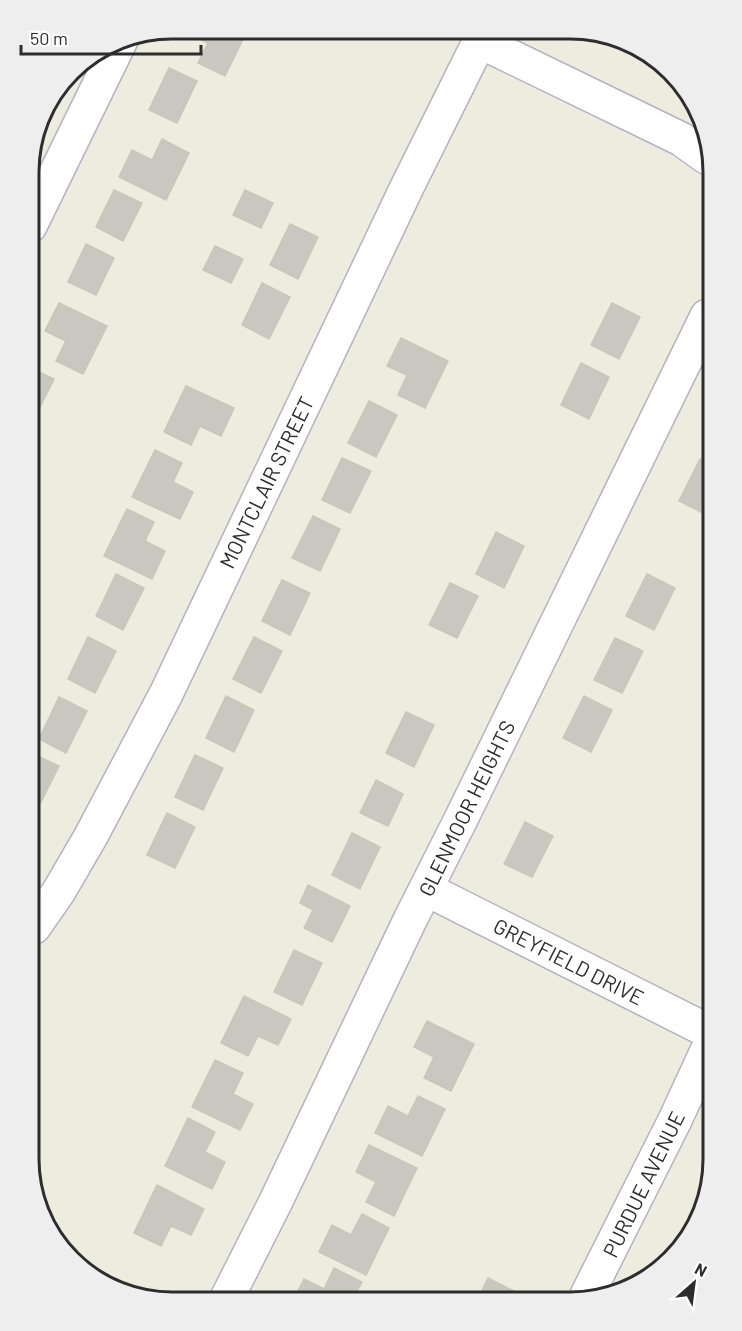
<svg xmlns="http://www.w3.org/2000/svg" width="742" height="1331" font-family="Barlow,sans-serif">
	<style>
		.building { fill: #c9c7bf; stroke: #c9c7b9; stroke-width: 1.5 }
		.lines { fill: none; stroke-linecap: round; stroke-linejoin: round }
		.minor-casing { stroke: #b3b3c0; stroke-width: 36 }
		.minor { stroke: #fff; stroke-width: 33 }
		.labels { text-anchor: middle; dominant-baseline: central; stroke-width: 5; stroke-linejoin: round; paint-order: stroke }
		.street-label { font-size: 21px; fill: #2d2d2d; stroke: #fff }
		.rim { fill: none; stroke: #2d2d2d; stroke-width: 3 }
	</style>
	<rect width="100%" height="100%" fill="#eeebdf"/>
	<!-- building -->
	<g class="building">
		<polygon points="192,29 248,29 225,76 198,63 208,43 189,33"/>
		<polygon points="169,68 197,81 177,123 149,110"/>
		<polygon points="162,139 189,153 166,200 119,177 132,150 152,160"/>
		<polygon points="114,190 142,203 123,241 96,227"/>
		<polygon points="245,190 273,203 261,228 233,215"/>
		<polygon points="290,224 318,237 298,279 270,265"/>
		<polygon points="86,244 114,258 96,295 68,282"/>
		<polygon points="215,246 243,259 231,283 203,270"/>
		<polygon points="262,283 290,297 269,339 242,325"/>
		<polygon points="59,303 107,326 83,374 56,361 66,341 45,331"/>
		<polygon points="612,303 640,317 619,359 591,345"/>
		<polygon points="401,338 448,361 425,408 398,395 407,375 387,366"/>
		<polygon points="581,363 609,377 589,419 561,405"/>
		<polygon points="31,368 54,379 33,421 31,420"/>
		<polygon points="186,386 234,408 221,436 200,426 191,445 164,432"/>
		<polygon points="369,401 397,415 376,457 348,443"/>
		<polygon points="155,450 182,463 173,482 193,492 180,519 132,497"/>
		<polygon points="342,458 371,471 350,513 322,500"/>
		<polygon points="700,459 708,463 707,515 679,501"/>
		<polygon points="127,509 154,522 145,541 165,551 152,579 104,556"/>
		<polygon points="313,516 340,529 320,571 292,558"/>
		<polygon points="496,532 524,546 504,588 476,574"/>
		<polygon points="116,574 144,588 123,630 96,616"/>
		<polygon points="647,574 675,588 654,630 626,616"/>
		<polygon points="282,580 310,593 290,635 262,621"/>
		<polygon points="450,583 478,596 457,638 429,625"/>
		<polygon points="88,637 116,651 95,693 68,679"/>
		<polygon points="254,637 282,651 261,693 233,679"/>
		<polygon points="615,638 643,651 622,693 594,680"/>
		<polygon points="226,696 254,710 234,752 206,738"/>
		<polygon points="584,696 612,710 591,752 563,738"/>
		<polygon points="59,697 87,711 66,753 39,739"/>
		<polygon points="406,712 434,725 414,767 386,753"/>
		<polygon points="33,754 59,766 38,808 34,806"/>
		<polygon points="195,755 223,768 203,810 175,797"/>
		<polygon points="376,780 403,794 388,826 360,813"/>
		<polygon points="167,813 195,827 175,868 147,855"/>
		<polygon points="525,822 553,836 532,877 504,864"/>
		<polygon points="352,833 380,847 360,889 332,875"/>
		<polygon points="308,885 350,906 332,942 304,928 313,910 300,903"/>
		<polygon points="294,950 322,963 302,1005 274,992"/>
		<polygon points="244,996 291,1019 278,1045 258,1036 248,1056 221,1043"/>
		<polygon points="427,1021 474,1044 451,1091 424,1078 434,1057 414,1047"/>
		<polygon points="215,1060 243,1073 233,1094 253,1104 240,1130 192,1107"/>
		<polygon points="418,1096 445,1109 422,1156 375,1133 388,1106 408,1116"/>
		<polygon points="188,1118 215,1132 205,1152 225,1162 212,1189 165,1166"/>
		<polygon points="369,1145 417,1168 394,1216 366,1202 376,1182 356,1172"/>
		<polygon points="157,1185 204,1209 191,1235 171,1226 161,1246 134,1233"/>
		<polygon points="362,1214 389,1228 366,1275 319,1252 332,1225 351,1235"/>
		<polygon points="334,1268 362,1282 353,1298 294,1299 304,1279 324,1289"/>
		<polygon points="488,1278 524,1296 479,1297"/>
	</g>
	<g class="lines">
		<defs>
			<g id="minor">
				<polyline points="479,41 681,139 706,157"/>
				<polyline points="30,226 122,38"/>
				<polyline points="426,889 712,1033"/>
				<polyline points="34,927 59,891 91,836 166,694 407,187 485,30"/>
				<polyline points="587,1295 675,1120 712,1040"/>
				<polyline points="226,1300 276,1201 410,920 461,819 707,316"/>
			</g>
		</defs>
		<!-- minor casing -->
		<use href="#minor" class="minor-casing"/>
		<!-- minor -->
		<use href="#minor" class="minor"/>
	</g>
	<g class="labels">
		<!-- street labels -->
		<g class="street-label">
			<text transform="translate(266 482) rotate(-64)">MONTCLAIR STREET</text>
			<text transform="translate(466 808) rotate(-64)">GLENMOOR HEIGHTS</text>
			<text transform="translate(569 961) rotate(27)">GREYFIELD DRIVE</text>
			<text transform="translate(643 1184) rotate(-64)">PURDUE AVENUE</text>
		</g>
	</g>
	<!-- crop -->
	<path d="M0 0H742V1331H0ZM172 39H570A133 133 0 0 1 703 172V1159A133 133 0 0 1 570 1292H172A133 133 0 0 1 39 1159V172A133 133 0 0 1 172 39Z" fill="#eee" fill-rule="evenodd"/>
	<path class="rim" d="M172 39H570A133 133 0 0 1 703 172V1159A133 133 0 0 1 570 1292H172A133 133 0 0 1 39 1159V172A133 133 0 0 1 172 39Z"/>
	<!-- north arrow -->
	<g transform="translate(694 1283) rotate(28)" stroke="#ffffff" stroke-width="4.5" paint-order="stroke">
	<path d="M0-4.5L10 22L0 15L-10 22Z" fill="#2d2d2d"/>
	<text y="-9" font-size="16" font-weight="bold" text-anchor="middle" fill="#2d2d2d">N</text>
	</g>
	<!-- scale -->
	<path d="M21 45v9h180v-9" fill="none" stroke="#2d2d2d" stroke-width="3"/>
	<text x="30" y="45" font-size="18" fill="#2d2d2d" stroke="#ffffff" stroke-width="4.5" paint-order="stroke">50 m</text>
</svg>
